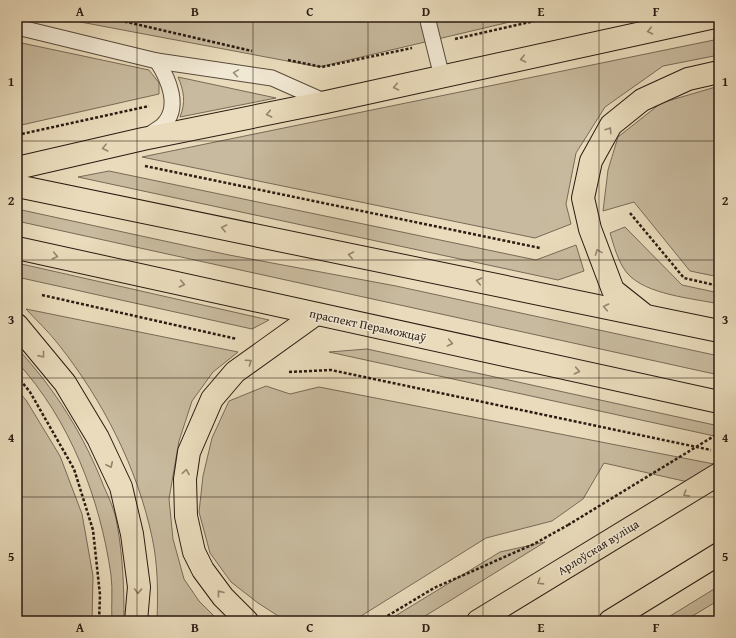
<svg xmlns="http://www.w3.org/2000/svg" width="736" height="638" font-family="'Gentium Book Plus',serif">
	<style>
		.green { fill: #c8ba9e; stroke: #786a58 }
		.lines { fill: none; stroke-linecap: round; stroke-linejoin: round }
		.lane-casing { stroke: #594b3c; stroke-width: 17 }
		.primary-casing { stroke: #291b11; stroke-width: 24 }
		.path { stroke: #291b11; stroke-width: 2.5; stroke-dasharray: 3 2; stroke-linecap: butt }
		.lane { stroke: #f1e8d3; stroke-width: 15 }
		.primary { stroke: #e9dbbb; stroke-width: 22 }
		.path-bridge { stroke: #291b11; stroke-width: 2.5; stroke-dasharray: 3 2; stroke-linecap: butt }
		.oneway { stroke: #93856e }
		.oneway2 { stroke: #978c7c }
		.grid { fill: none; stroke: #291b11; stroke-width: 1; stroke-opacity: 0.55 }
		.labels { text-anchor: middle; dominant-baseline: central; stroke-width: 3; stroke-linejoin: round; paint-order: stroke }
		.street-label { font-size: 12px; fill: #291b11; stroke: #f1e8d3 }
		.neatline { fill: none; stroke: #291b11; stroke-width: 1.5 }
		.grid-label { font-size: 13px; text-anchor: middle; font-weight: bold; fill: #291b11 }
	</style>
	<rect width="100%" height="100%" fill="#e9dbbb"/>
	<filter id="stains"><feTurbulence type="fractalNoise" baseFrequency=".005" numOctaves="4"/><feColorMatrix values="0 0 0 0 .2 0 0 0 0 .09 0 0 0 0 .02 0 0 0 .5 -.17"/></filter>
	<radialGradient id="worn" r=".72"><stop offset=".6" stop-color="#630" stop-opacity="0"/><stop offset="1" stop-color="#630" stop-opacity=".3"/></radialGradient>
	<!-- green -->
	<g class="green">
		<polygon points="54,17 531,17 319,67"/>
		<polygon points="719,39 719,55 663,66 605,107 576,153 566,204 571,224 535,238 142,157"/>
		<polygon points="17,42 149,70 159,83 159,94 17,126"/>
		<path d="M178 77 276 98 180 117C186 102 184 91 178 77Z"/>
		<polygon points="719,86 719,277 690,271 634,202 603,211 608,170 618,137 661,103"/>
		<polygon points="109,171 536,260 576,245 584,271 558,280 78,177"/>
		<polygon points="17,209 229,255 396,286 719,356 719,375 17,221"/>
		<path d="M625 227 682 285 719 293V304C692 298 646 295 627 273 618 262 614 246 610 233Z"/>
		<polygon points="17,263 269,320 252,329 17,277"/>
		<path d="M26 309 238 352 213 372 192 401 179 441 169 499 173 539 184 579 199 601 219 621H157C158 593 158 564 152 537 137 467 103 401 59 345 49 332 37 321 26 309Z"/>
		<path d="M17 348C55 389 84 435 104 487 109 498 115 511 117 524 123 556 124 588 124 621H112C111 606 113 590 111 575 100 498 70 420 17 362Z"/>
		<polygon points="367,349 719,426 719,437 329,352"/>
		<polygon points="266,386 290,394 319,387 719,465 719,489 604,463 583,499 552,521 486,538 353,621 286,621 258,603 231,582 210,553 199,512 203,476 212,438 229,401"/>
		<polygon points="17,390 26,400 60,456 82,514 93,576 92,621 17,621"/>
		<polygon points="545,542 417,621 387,621 500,552"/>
		<polygon points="719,586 719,600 684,621 662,621"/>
	</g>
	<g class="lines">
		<defs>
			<g id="lane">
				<polyline points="427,17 442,77"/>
				<polyline points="17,27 157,61 272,78 326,102"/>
				<path d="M149 135C153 132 158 129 162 126 182 108 168 78 157 61"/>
			</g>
			<g id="primary">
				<polyline points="17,168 143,139 326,102 715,17"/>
				<polyline points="17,186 719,331"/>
				<polyline points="17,248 719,402"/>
				<polyline points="642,313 613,290 590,229 583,198 591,161 611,125 642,100 688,79 719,72"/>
				<polyline points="17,325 65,383 98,438 121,487 132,534 139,587 136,621"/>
				<polyline points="247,621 223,597 203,570 194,552 186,516 185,479 189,452 212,399 235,372 316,314"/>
				<polyline points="478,621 719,474"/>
				<polyline points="610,621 719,554"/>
			</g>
		</defs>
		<!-- lane casing -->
		<use href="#lane" class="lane-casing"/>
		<!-- primary casing -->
		<use href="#primary" class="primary-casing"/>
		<!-- path -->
		<g class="path">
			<polyline points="105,17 252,51"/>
			<polyline points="455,39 552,17"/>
			<polyline points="288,60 322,67 412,48"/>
			<polyline points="17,135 149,106"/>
			<polyline points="145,166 540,248"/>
			<polyline points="630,213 684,278 719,286"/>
			<polyline points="42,295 237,339"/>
			<polyline points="289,372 331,370 711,450"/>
			<polyline points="17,376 30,392 74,469 93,530 100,595 99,621"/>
			<polyline points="379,621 434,588 534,544 568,525"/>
			<polyline points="716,621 719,619"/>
		</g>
		<!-- lane -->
		<use href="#lane" class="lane"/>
		<!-- primary -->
		<use href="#primary" class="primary"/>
		<!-- path-bridge -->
		<polyline class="path-bridge" points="568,525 719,433"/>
	</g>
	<!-- one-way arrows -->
	<defs><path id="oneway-chevron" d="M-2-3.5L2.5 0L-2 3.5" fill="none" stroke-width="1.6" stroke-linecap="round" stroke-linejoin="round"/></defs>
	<g class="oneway">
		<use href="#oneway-chevron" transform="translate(650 31) rotate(168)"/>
		<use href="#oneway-chevron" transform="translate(523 59) rotate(168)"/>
		<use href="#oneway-chevron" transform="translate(396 87) rotate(168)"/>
		<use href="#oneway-chevron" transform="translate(269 114) rotate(169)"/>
		<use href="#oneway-chevron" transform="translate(609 130) rotate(-57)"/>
		<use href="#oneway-chevron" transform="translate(105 148) rotate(166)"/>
		<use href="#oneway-chevron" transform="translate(224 228) rotate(-168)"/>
		<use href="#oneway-chevron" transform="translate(598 252) rotate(-111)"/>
		<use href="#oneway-chevron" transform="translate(351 255) rotate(-168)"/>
		<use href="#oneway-chevron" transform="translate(55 256) rotate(12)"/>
		<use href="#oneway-chevron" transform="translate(479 281) rotate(-168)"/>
		<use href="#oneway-chevron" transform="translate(182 284) rotate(12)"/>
		<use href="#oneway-chevron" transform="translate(606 307) rotate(-168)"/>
		<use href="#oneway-chevron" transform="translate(450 343) rotate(12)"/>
		<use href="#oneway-chevron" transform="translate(42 355) rotate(51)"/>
		<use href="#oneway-chevron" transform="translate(249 362) rotate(-35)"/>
		<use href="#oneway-chevron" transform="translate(577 371) rotate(12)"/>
		<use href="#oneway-chevron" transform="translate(110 465) rotate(65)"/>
		<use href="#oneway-chevron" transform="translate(186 472) rotate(-81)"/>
		<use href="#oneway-chevron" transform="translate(686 494) rotate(149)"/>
		<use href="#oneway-chevron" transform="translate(540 582) rotate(148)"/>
		<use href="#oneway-chevron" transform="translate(138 591) rotate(92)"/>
		<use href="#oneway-chevron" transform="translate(220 593) rotate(-128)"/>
	</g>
	<use class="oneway2" href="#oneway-chevron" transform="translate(236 73) rotate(-171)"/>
	<!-- grid -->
	<path class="grid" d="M137 17V621M253 17V621M368 17V621M483 17V621M599 17V621M17 141H719M17 260H719M17 378H719M17 497H719"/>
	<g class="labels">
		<!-- street labels -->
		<g class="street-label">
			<text transform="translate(368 325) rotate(12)">праспект Пераможцаў</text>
			<text transform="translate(598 547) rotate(-32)">Арлоўская вуліца</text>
		</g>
	</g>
	<!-- margin -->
	<rect width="736" height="638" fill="none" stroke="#e9dbbb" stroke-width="44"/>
	<rect x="22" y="22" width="692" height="594" class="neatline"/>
	<g class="grid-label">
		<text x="80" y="16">A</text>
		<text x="195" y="16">B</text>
		<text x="310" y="16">C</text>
		<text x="426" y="16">D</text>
		<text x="541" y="16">E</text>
		<text x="656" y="16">F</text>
		<text x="11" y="86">1</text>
		<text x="725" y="86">1</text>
		<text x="11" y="205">2</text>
		<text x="725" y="205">2</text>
		<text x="11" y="324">3</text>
		<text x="725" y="324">3</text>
		<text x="11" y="442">4</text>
		<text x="725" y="442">4</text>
		<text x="11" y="561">5</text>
		<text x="725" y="561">5</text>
		<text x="80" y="632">A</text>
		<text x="195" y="632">B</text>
		<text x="310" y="632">C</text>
		<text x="426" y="632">D</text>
		<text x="541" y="632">E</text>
		<text x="656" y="632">F</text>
	</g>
	<rect width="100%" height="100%" filter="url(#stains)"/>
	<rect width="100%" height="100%" fill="url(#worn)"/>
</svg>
